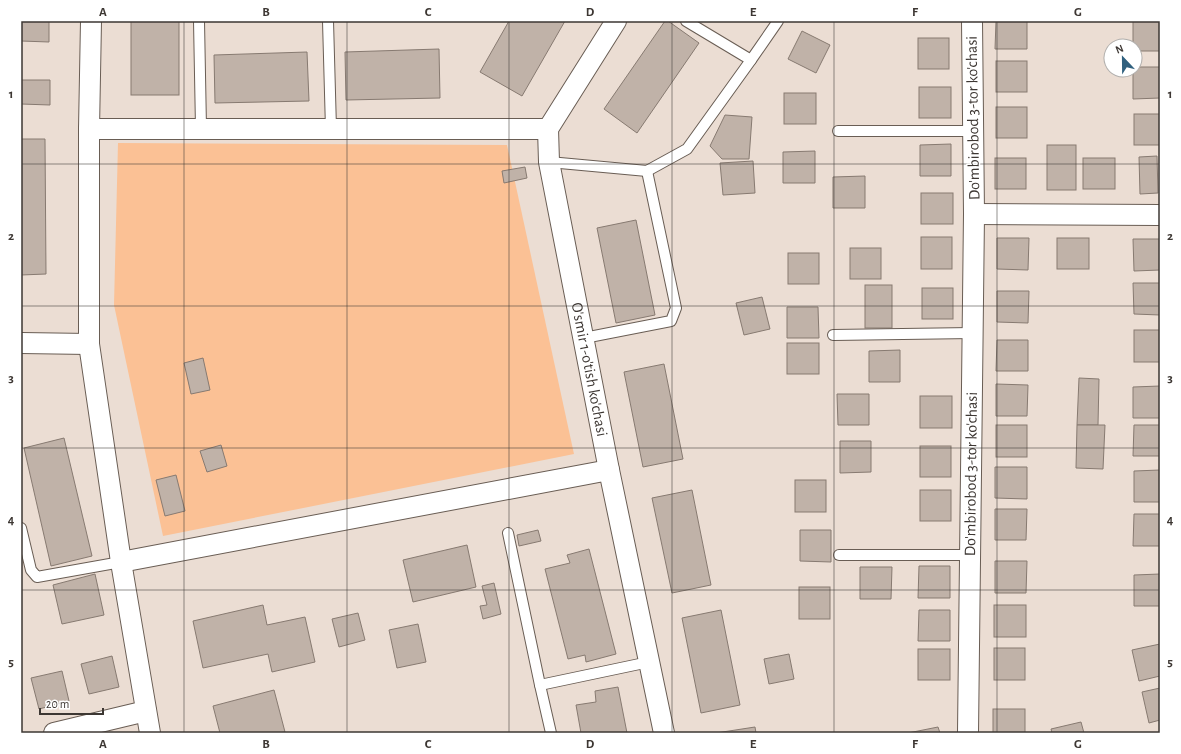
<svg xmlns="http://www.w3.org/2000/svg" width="1181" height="754" font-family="'Alegreya Sans',sans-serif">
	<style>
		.green { fill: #fbc195 }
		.building { fill: #c0b2a8; stroke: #877a71 }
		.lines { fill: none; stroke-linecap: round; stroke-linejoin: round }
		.service-casing { stroke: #695d54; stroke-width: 12 }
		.minor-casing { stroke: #695d54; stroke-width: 22 }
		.service { stroke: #fff; stroke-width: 10 }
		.minor { stroke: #fff; stroke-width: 20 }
		.grid { fill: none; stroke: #3d3733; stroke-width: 1; stroke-opacity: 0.55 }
		.labels { text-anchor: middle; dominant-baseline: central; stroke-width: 3; stroke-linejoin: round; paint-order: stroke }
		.street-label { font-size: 16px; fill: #3d3733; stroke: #fff }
		.neatline { fill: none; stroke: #3d3733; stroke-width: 1.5 }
		.grid-label { font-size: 13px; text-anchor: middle; font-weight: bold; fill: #3d3733 }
	</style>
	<rect width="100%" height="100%" fill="#ebddd3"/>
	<!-- green -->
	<polygon class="green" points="118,143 507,145 574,454 163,536 114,305"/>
	<!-- building -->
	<g class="building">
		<polygon points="21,21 49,21 49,42 21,41"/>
		<rect x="131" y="21" width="48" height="74"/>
		<polygon points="509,21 565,21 522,96 480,72"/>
		<polygon points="665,21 668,21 699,43 637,133 604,109"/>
		<polygon points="996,21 1027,21 1027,49 995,49"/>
		<polygon points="1133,21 1160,21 1160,51 1135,51 1135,46 1133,46"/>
		<polygon points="802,31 830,45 816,73 788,59"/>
		<rect x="918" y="38" width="31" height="31"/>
		<polygon points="439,49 440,98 346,100 345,52"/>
		<polygon points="307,52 309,101 215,103 214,55"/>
		<rect x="996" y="61" width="31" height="31"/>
		<polygon points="1135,67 1160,67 1160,98 1133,99 1133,70 1135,70"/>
		<polygon points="21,80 50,80 50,105 21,104"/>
		<rect x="919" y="87" width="32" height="31"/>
		<rect x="784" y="93" width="32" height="31"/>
		<rect x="996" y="107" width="31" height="31"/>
		<rect x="1134" y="114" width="26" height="31"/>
		<polygon points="725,115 752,117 749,159 722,159 710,146"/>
		<polygon points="21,139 45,139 46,274 21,275"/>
		<polygon points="951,144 951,176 920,176 920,145"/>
		<rect x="1047" y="145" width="29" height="45"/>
		<polygon points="815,151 815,183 783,183 783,152"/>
		<polygon points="1157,156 1158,193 1140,194 1139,157"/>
		<rect x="995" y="158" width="31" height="31"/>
		<rect x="1083" y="158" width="32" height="31"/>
		<polygon points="753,161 755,193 723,195 720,163"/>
		<polygon points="525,167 527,178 504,183 502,171"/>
		<polygon points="865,176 865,208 833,208 833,177"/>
		<rect x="921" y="193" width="32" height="31"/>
		<polygon points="636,220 655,315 616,323 597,228"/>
		<rect x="921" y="237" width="31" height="32"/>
		<polygon points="997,238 1029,238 1028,270 997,269"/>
		<rect x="1057" y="238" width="32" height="31"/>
		<polygon points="1133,239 1160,239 1160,270 1134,271"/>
		<rect x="850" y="248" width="31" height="31"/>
		<rect x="788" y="253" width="31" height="31"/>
		<polygon points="1133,283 1160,283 1160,315 1134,314"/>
		<rect x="865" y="285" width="27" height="43"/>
		<rect x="922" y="288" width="31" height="31"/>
		<polygon points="997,291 1029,291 1028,323 997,322"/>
		<polygon points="762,297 770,329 744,335 736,303"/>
		<polygon points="787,307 818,307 819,338 787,338"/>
		<rect x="1134" y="330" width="26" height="32"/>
		<polygon points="997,340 1028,340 1028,371 996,371"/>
		<rect x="787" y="343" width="32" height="31"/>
		<polygon points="900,350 900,382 869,382 869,351"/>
		<polygon points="203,358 210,390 191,394 184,363"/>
		<polygon points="664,364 683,459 643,467 624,372"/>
		<polygon points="1079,378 1099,379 1098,425 1077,425"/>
		<polygon points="996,384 1028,385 1027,416 996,416"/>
		<polygon points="1160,386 1160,418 1133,418 1133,387"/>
		<polygon points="837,394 869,394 869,425 838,425"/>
		<rect x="920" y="396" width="32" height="32"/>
		<rect x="996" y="425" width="31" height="32"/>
		<polygon points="1077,425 1105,425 1103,469 1076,468"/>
		<polygon points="1134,425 1160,425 1160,456 1133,456"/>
		<polygon points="64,438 92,556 51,566 24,448"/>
		<polygon points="840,441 871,441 871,472 840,473"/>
		<polygon points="221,445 227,466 207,472 200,451"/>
		<rect x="920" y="446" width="31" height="31"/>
		<polygon points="995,467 1027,467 1027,499 995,498"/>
		<polygon points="1160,470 1160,502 1134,502 1134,471"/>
		<polygon points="176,475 185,511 165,516 156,480"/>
		<rect x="795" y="480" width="31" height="32"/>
		<polygon points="692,490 711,585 672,593 652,498"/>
		<rect x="920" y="490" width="31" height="31"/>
		<polygon points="995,509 1027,509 1026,540 995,540"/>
		<polygon points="1134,514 1160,514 1160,546 1133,546"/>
		<polygon points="538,530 541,541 519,546 517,535"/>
		<polygon points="800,530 831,530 831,562 800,561"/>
		<polygon points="467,545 476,587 413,602 403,560"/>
		<polygon points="589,549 616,654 586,662 585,655 568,659 545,569 570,563 567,555"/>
		<polygon points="995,561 1027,561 1026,593 995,593"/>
		<polygon points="919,566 950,566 950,598 918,598"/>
		<polygon points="860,567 892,567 891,599 860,599"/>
		<polygon points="95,574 104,615 62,624 53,585"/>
		<polygon points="1160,574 1160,606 1134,606 1134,575"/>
		<polygon points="494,583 501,614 483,619 480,606 487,605 482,586"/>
		<rect x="799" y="587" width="31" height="32"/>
		<polygon points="263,605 267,625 305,617 315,662 272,672 268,654 203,668 193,621"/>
		<rect x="994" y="605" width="32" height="32"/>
		<polygon points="721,610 740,705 701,713 682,618"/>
		<polygon points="919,610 950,610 950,641 918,641"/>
		<polygon points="358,613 365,640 339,647 332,619"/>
		<polygon points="418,624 426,662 397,668 389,630"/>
		<polygon points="1160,644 1160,676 1139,681 1132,650"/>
		<rect x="994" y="648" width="31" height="32"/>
		<rect x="918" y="649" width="32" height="31"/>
		<polygon points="789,654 794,679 769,684 764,659"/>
		<polygon points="112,656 119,687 89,694 81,664"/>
		<polygon points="62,671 69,701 39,709 31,678"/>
		<polygon points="618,687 627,733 581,733 576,705 596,702 595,691"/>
		<polygon points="1160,688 1160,720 1149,723 1142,692"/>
		<polygon points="274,690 285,732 279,733 220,733 213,706"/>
		<rect x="993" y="709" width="32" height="24"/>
		<polygon points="1081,722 1084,733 1052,733 1051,729"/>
		<polygon points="755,727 756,733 716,733"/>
		<polygon points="938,727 940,733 908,733"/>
	</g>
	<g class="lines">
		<defs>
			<g id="service">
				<polyline points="199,21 201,128"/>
				<polyline points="328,21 331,129"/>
				<polyline points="686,21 751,60 778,21"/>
				<polyline points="838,131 973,131"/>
				<polyline points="549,162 647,171 687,149 751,60"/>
				<polyline points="833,335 972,333"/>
				<polyline points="584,338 671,321 676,308 647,171"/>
				<polyline points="21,528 31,570 37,577 121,562"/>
				<polyline points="508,533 540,685 649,662"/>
				<polyline points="839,555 970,555"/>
				<polyline points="540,685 551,733"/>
			</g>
			<g id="minor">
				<polyline points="91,21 89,129 89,344 121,562 150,733"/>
				<path id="s1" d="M616 21 548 129 549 162 609 470 664 733"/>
				<polyline points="89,129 548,129"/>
				<polyline points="974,214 1160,215"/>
				<polyline points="21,343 89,344"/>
				<polyline points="121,562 609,470"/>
				<polyline points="54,733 146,711"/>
				<path id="s2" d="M968 733 974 214 972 21"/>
			</g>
		</defs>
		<!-- service casing -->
		<use href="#service" class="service-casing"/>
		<!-- minor casing -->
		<use href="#minor" class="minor-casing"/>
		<!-- service -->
		<use href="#service" class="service"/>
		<!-- minor -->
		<use href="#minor" class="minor"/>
	</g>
	<!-- grid -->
	<path class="grid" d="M184 21V733M347 21V733M509 21V733M672 21V733M834 21V733M997 21V733M21 164H1160M21 306H1160M21 448H1160M21 590H1160"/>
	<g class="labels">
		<!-- street labels -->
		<g class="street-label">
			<text transform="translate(973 118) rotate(-91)">Do'mbirobod 3-tor ko'chasi</text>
			<text stroke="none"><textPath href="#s1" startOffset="372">O'smir 1-o'tish ko'chasi</textPath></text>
			<text stroke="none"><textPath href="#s2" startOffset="259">Do'mbirobod 3-tor ko'chasi</textPath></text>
		</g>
	</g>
	<!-- border -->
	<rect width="1181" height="754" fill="none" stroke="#ffffff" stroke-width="44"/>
	<!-- north arrow -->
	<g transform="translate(1123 58) rotate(338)"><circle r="19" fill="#ffffff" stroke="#b1afad"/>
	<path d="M0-3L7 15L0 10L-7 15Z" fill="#30607e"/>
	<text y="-6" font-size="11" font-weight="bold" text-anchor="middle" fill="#3d3733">N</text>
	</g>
	<!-- scale -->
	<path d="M40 708v6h63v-6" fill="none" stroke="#3d3733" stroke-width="2"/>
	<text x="46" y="708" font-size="12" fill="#3d3733" stroke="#ffffff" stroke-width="3" paint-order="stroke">20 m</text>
	<rect x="22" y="22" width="1137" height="710" class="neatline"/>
	<g class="grid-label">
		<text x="103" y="16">A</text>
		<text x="266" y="16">B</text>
		<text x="428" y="16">C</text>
		<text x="590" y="16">D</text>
		<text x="753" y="16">E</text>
		<text x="915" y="16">F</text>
		<text x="1078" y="16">G</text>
		<text x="11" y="98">1</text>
		<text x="1170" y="98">1</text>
		<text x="11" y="240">2</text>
		<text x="1170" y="240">2</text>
		<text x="11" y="382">3</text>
		<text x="1170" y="382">3</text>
		<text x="11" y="524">4</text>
		<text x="1170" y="524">4</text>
		<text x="11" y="666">5</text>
		<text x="1170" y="666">5</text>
		<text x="103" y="748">A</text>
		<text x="266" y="748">B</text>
		<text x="428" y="748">C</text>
		<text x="590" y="748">D</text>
		<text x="753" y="748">E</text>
		<text x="915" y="748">F</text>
		<text x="1078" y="748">G</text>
	</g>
</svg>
